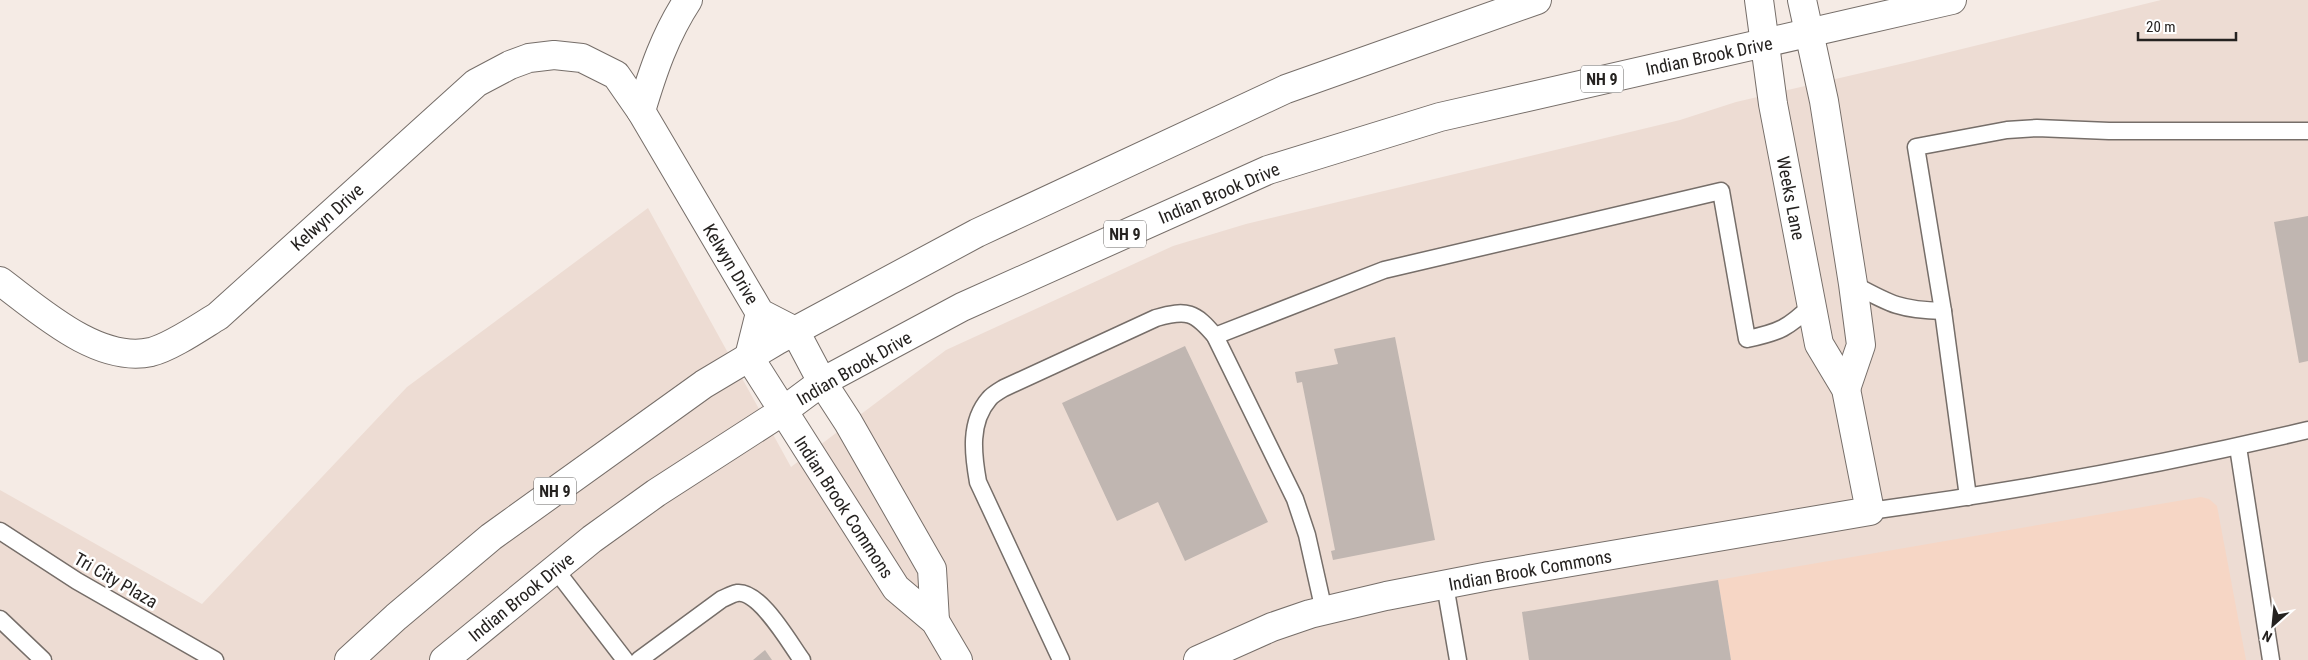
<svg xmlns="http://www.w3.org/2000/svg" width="2308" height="660" font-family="'Roboto Condensed',sans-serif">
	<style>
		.built { fill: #eddcd3 }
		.green { fill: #f6d6c5 }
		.building { fill: #c0b6b1 }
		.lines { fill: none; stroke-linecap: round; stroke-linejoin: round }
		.lane-casing { stroke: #766e69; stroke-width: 19 }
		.street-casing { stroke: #766e69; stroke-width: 30 }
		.primary-casing { stroke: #766e69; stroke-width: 30 }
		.lane { stroke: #fff; stroke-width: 16 }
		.street { stroke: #fff; stroke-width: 28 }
		.primary { stroke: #fff; stroke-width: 28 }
		.labels { text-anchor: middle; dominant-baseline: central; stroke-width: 5; stroke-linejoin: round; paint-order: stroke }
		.shield { fill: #fff; stroke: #666463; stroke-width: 1 }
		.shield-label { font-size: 16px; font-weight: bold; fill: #252220 }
		.street-label { font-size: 18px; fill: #252220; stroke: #fff }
	</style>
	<rect width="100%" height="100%" fill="#f5ebe5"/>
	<!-- built -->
	<polygon class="built" points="2161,0 2308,0 2308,660 0,660 0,490 202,604 407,387 648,208 791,467 946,350 1173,246 1246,224 1680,120 1736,102 1909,62"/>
	<!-- green -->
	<polygon class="green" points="2201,497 2209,499 2217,506 2246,660 1731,660 1718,580"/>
	<!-- building -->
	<g class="building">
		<polygon points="2308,216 2308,361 2299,363 2274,222"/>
		<polygon points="1395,337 1435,540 1333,560 1331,551 1335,550 1302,382 1297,383 1295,372 1338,364 1334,349"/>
		<polygon points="1185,346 1268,522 1185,561 1158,502 1117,521 1062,403"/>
		<polygon points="1718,580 1731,660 1529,660 1522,612"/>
		<polygon points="765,650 772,660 753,660"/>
	</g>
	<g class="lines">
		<defs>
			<g id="lane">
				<path d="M1853 284C1890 304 1900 310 1943 311"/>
				<path d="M1215 336 1384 270 1721 191 1747 339C1780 332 1788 328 1812 305"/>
				<polyline points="2238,447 2271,660"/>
				<polyline points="1968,497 1943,311 1916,147 2007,130 2037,128 2109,131 2308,131"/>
				<path d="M1870 511C2017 491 2164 464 2308 430"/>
				<polyline points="0,531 77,581 215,660"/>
				<polyline points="555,569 625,660"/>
				<polyline points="1445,585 1458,660"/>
				<polyline points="0,619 43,660"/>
				<path d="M639 660 722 599C727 597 732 594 737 593 760 590 790 644 802 660"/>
				<path d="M1061 660 978 482C973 454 969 422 989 399 992 395 999 391 1004 388L1156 318C1187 309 1195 312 1215 336L1295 499 1307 535 1324 611"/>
			</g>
			<g id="street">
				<polyline points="1802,0 1824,101 1853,284 1861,345 1846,389"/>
				<path d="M641 111C653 71 665 35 688 0"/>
				<path d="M0 281C39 310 98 364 151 352 171 347 200 327 218 316L476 83 510 65 529 58 554 55 582 58 616 75 641 111 760 313 795 331 822 382 848 422 932 569 935 621"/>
				<polyline points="760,313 749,357 896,588 935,621 958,660"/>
				<polyline points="1198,660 1272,627 1310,614 1386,596 1489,576 1870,511 1846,389 1819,344 1773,104 1759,0"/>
			</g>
			<g id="primary">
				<polyline points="349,660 396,617 491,537 704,384 776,341 977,233 1286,89 1537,0"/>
				<polyline points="444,660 592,539 656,493 783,411 822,382 962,307 1268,170 1440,117 1952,0"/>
			</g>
		</defs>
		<!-- lane casing -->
		<use href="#lane" class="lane-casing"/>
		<!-- street casing -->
		<use href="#street" class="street-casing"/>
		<!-- primary casing -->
		<use href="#primary" class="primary-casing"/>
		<!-- lane -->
		<use href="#lane" class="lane"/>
		<!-- street -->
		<use href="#street" class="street"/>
		<!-- primary -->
		<use href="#primary" class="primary"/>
	</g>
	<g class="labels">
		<!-- shield labels -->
		<g class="shield">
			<rect x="1581" y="65.5" width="42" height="27" rx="4"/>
			<rect x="1104" y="220.5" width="42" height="27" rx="4"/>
			<rect x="534" y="477.5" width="42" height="27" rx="4"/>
		</g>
		<g class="shield-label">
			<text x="1602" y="79">NH 9</text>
			<text x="1125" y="234">NH 9</text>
			<text x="555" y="491">NH 9</text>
		</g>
		<!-- street labels -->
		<g class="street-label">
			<text transform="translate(1709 56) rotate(-12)">Indian Brook Drive</text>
			<text transform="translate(1219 193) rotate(-23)">Indian Brook Drive</text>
			<text transform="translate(1791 198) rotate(79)">Weeks Lane</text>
			<text transform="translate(327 217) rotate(-42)">Kelwyn Drive</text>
			<text transform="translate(731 264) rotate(59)">Kelwyn Drive</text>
			<text transform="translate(854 368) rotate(-30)">Indian Brook Drive</text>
			<text transform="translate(844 507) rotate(57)">Indian Brook Commons</text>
			<text transform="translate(1530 570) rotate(-10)">Indian Brook Commons</text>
			<text transform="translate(116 580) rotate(30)">Tri City Plaza</text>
			<text transform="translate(521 597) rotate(-39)">Indian Brook Drive</text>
		</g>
	</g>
	<!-- north arrow -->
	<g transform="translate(2273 625) rotate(207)" stroke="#ffffff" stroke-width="4" paint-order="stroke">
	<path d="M0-4L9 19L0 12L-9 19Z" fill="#252220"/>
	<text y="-8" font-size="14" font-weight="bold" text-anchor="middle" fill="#252220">N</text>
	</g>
	<!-- scale -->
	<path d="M2138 32v8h98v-8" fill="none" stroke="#252220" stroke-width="2.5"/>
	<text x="2146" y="32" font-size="15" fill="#252220" stroke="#ffffff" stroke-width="4" paint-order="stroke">20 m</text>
</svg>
